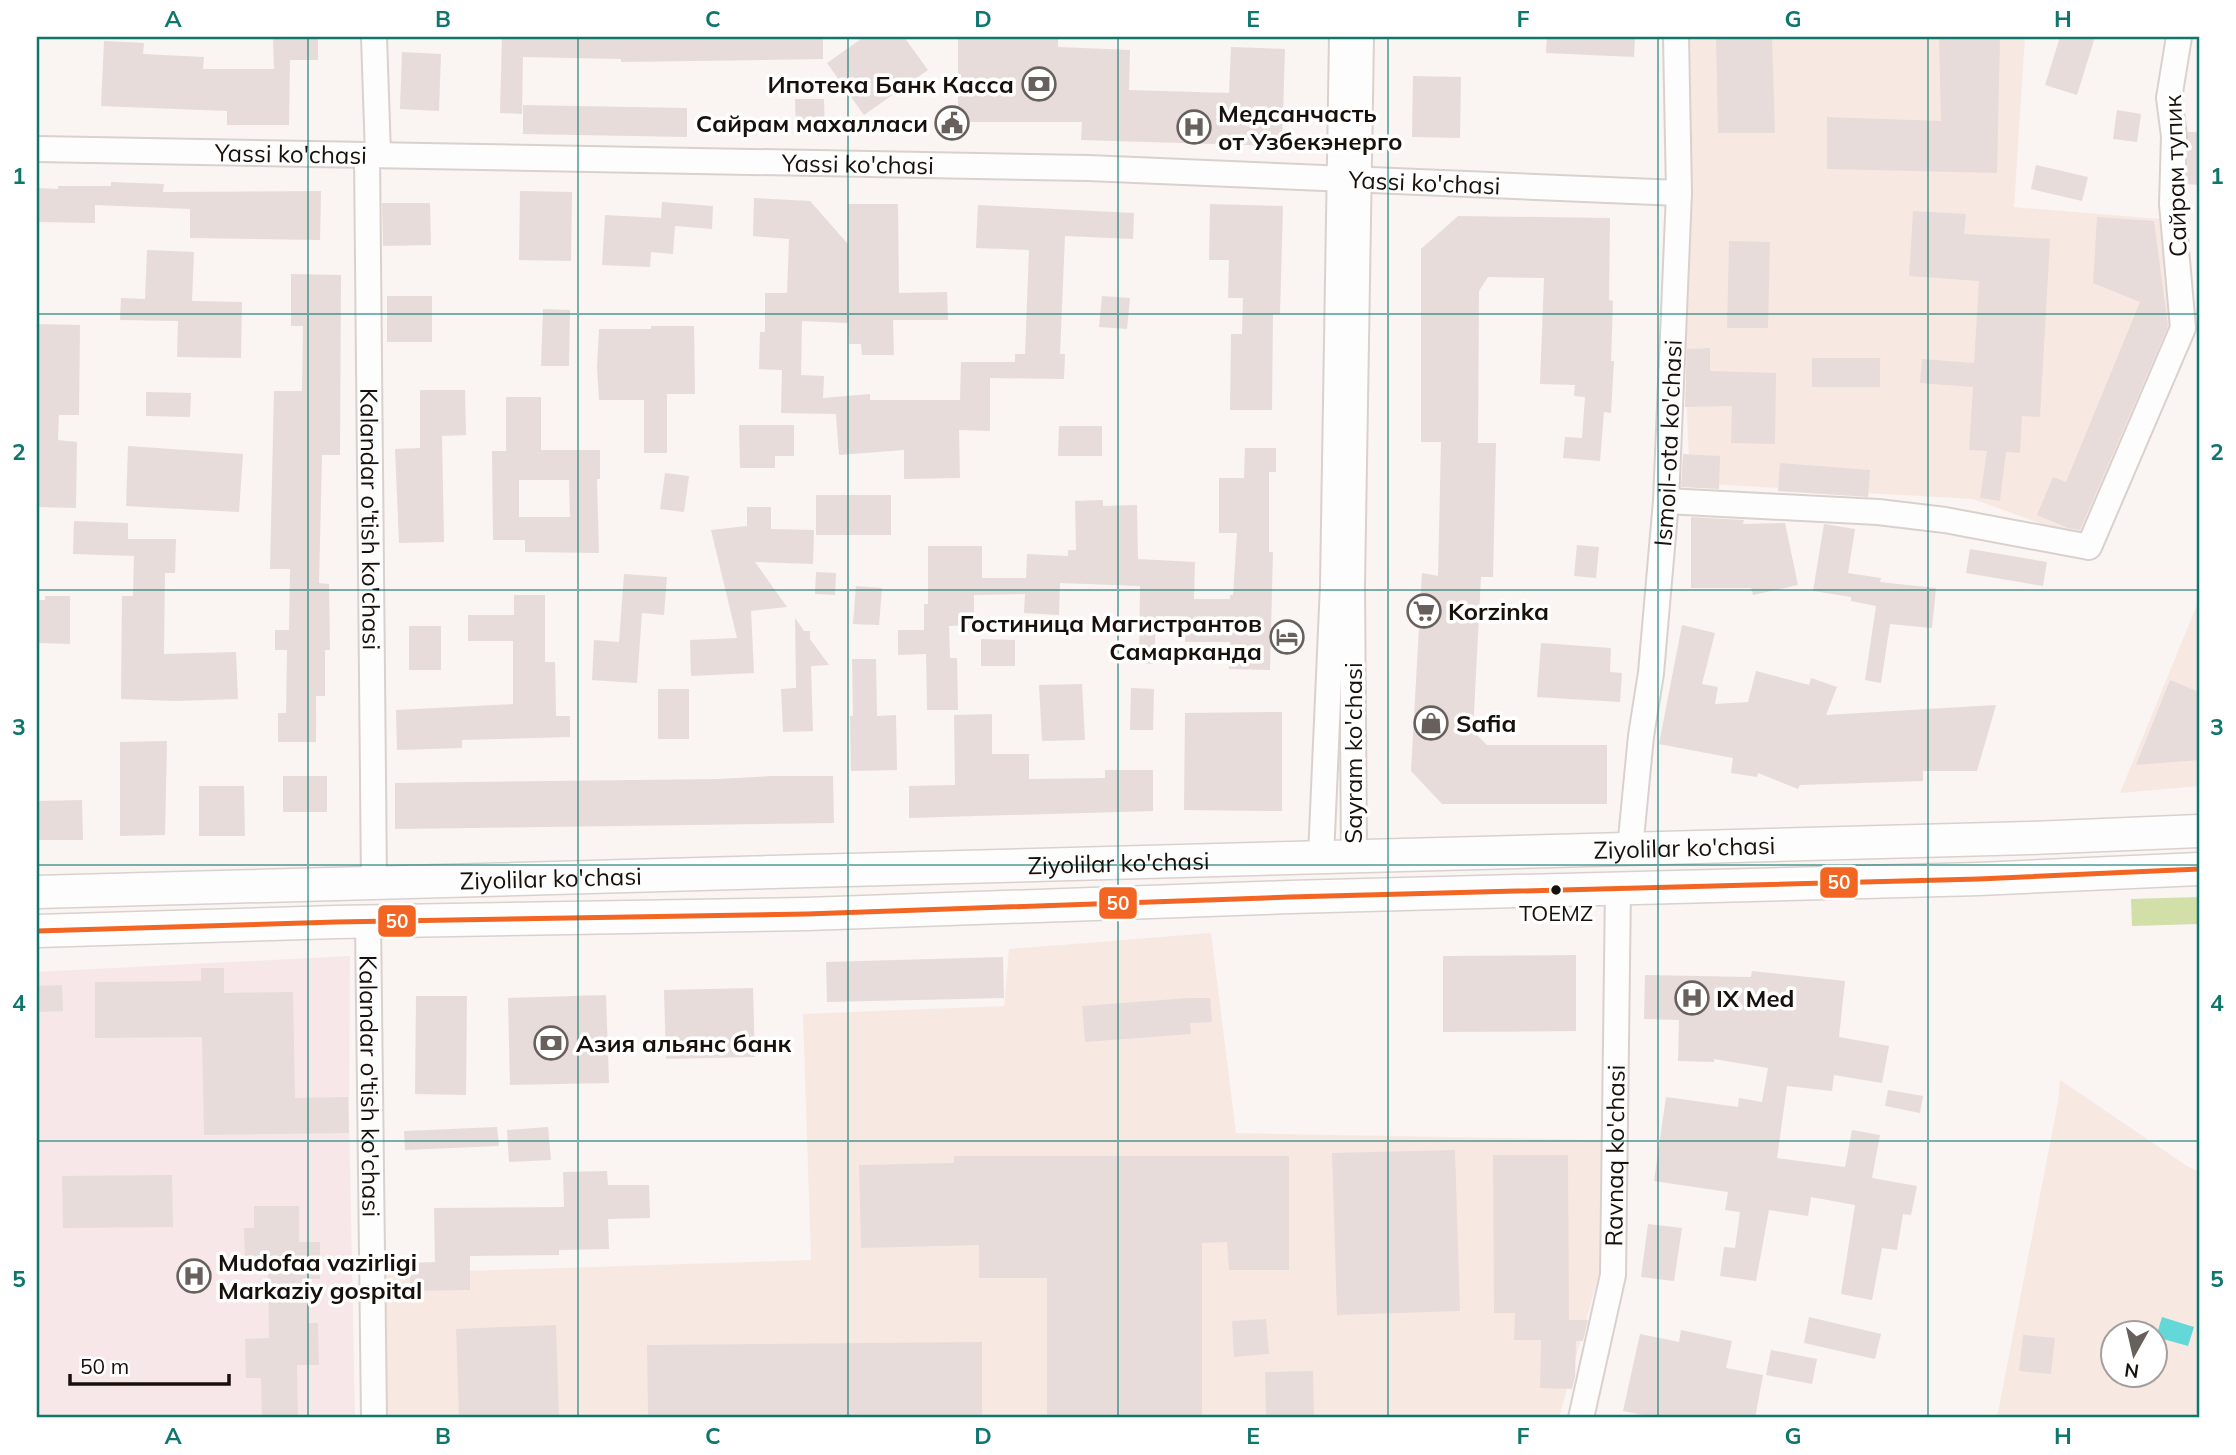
<svg xmlns="http://www.w3.org/2000/svg" width="2236" height="1455" font-family="Mulish,sans-serif">
	<style>
		.industrial { fill: #f8e8e2; fill-rule: evenodd }
		.medical { fill: #f7e7e8 }
		.forest { fill: #d2dfa9 }
		.water { fill: #64d7d8 }
		.building { fill: #e7dcda; fill-rule: evenodd }
		.lines { fill: none; stroke-linecap: round; stroke-linejoin: round }
		.minor-casing { stroke: #d9d1ce; stroke-width: 28 }
		.major-casing { stroke: #d9d1ce; stroke-width: 35 }
		.minor { stroke: #fefdfd; stroke-width: 24 }
		.major { stroke: #fefdfd; stroke-width: 32 }
		.bus-1-casing { stroke: #fff; stroke-width: 10 }
		.bus-1 { stroke: #f26522; stroke-width: 5 }
		.grid { fill: none; stroke: #0f766e; stroke-width: 2; stroke-opacity: 0.55 }
		.bus-dot { fill: #18100b; stroke: #fff; stroke-width: 2.5 }
		.labels { text-anchor: middle; dominant-baseline: central; stroke-width: 7; stroke-linejoin: round; paint-order: stroke }
		.bus-label { font-size: 22px; fill: #18100b; stroke: #fff }
		.poi-label { font-size: 24px; font-weight: bold; fill: #18100b; stroke: #fff; text-anchor: start }
		.street-label { font-size: 24px; fill: #18100b; stroke: #fff }
		.line-badge { stroke: #fff; stroke-width: 2.5 }
		.badge-label { font-size: 19px; text-anchor: middle; font-weight: bold; fill: #fff }
		.neatline { fill: none; stroke: #0f766e; stroke-width: 2.5 }
		.grid-label { font-size: 23px; text-anchor: middle; font-weight: bold; fill: #0f766e }
	</style>
	<rect width="100%" height="100%" fill="#faf4f2"/>
	<!-- industrial -->
	<g class="industrial">
		<polygon points="1688,37 2025,37 2014,207 2160,219 2175,328 2081,538 1973,499 1690,483 1686,390"/>
		<polygon points="2199,600 2199,786 2120,793"/>
		<polygon points="1211,933 1236,1133 1602,1140 1600,1270 1559,1418 382,1418 373,1274 811,1260 803,1014 1004,1006 1009,949"/>
		<path d="M2060 1080 2187 1166 2199 1172V1418H1997L2058 1102ZM2114 1332H2156V1374H2114Z"/>
	</g>
	<!-- medical -->
	<polygon class="medical" points="350,956 349,1115 355,1418 37,1418 37,972"/>
	<!-- forest -->
	<polygon class="forest" points="2199,897 2199,924 2132,926 2131,899"/>
	<!-- water -->
	<polygon class="water" points="2162,1317 2194,1327 2188,1346 2156,1337"/>
	<!-- building -->
	<g class="building">
		<polygon points="273,37 318,37 318,60 290,60 289,125 227,125 227,111 101,106 104,41 144,43 143,54 204,57 203,69 274,69"/>
		<polygon points="502,37 823,37 823,59 621,62 621,59 523,57 522,114 500,113"/>
		<polygon points="864,37 904,37 928,70 864,115 827,63"/>
		<polygon points="958,37 1058,37 1058,47 1130,50 1129,90 1229,93 1231,47 1285,49 1282,146 1081,140 1082,122 958,122"/>
		<polygon points="1547,37 1635,37 1634,57 1546,53"/>
		<polygon points="1716,37 1772,37 1775,133 1718,133"/>
		<polygon points="1939,37 2000,37 1997,173 1827,169 1827,117 1941,121"/>
		<polygon points="2060,37 2095,37 2077,95 2045,85"/>
		<polygon points="402,52 441,54 439,111 400,109"/>
		<polygon points="1413,76 1461,77 1460,138 1412,137"/>
		<polygon points="795,99 824,99 825,133 796,133"/>
		<polygon points="523,105 687,108 687,137 523,134"/>
		<polygon points="2117,110 2141,114 2137,142 2113,139"/>
		<polygon points="2188,132 2199,132 2199,185 2187,184"/>
		<polygon points="2036,165 2088,177 2082,201 2031,189"/>
		<polygon points="111,182 164,184 163,192 321,191 320,240 190,238 190,209 95,205 95,223 37,222 37,188 58,189 58,186 111,186"/>
		<polygon points="520,191 572,192 571,261 519,260"/>
		<polygon points="754,198 810,201 848,244 848,204 898,204 899,293 947,292 948,320 893,320 894,355 862,355 861,344 849,344 848,323 802,321 801,375 824,376 823,398 870,394 870,400 960,400 961,362 1015,362 1015,354 1025,354 1029,250 976,248 978,205 1134,213 1133,239 1065,236 1060,354 1065,354 1064,379 990,378 990,431 959,430 960,478 904,479 904,450 839,455 836,414 781,413 782,370 759,369 760,332 765,332 765,293 787,293 789,239 753,236"/>
		<polygon points="662,202 713,206 712,229 675,226 673,254 651,252 650,267 602,265 605,215 661,218"/>
		<polygon points="382,203 430,203 431,245 383,246"/>
		<polygon points="1210,204 1283,206 1280,314 1273,314 1272,410 1230,410 1231,334 1242,334 1243,298 1228,298 1229,260 1209,260"/>
		<polygon points="1913,211 1966,214 1964,234 2050,239 2040,417 2022,416 2020,453 2006,452 2000,501 1980,498 1987,451 1969,450 1973,387 1920,383 1922,359 1974,363 1979,281 1909,276"/>
		<polygon points="1458,216 1610,218 1609,300 1613,301 1611,361 1614,361 1611,413 1604,412 1600,461 1563,458 1565,437 1582,438 1585,397 1574,396 1575,385 1540,384 1544,278 1488,277 1479,291 1478,443 1496,443 1493,577 1481,577 1473,731 1487,745 1607,745 1607,804 1442,804 1411,771 1422,573 1438,576 1441,442 1421,442 1421,249"/>
		<polygon points="2097,217 2154,221 2168,326 2080,530 2068,528 2037,515 2053,477 2066,482 2140,302 2093,283"/>
		<polygon points="1729,241 1770,242 1768,328 1727,328"/>
		<polygon points="147,250 194,252 192,301 242,302 241,358 177,357 178,321 120,320 121,298 145,299"/>
		<polygon points="291,274 341,275 340,455 322,455 319,583 329,584 330,650 325,650 325,696 316,696 316,742 278,742 278,713 286,713 287,650 275,650 275,630 289,630 290,569 270,569 274,391 302,391 303,326 291,326"/>
		<rect x="387" y="296" width="45" height="46"/>
		<polygon points="1102,296 1130,298 1127,329 1099,327"/>
		<polygon points="543,309 570,310 569,366 541,366"/>
		<polygon points="37,324 80,325 79,415 59,415 58,440 77,442 76,508 37,507"/>
		<polygon points="651,326 694,326 695,394 667,394 667,453 644,453 644,400 599,400 597,367 599,329 651,329"/>
		<polygon points="1710,348 1710,371 1776,373 1775,444 1731,443 1732,406 1685,407 1687,349"/>
		<rect x="1812" y="358" width="68" height="29"/>
		<polygon points="420,390 465,390 466,435 442,436 444,542 399,543 395,449 420,448"/>
		<polygon points="146,392 191,393 190,417 146,416"/>
		<path d="M506 397H541V450H600V479H597L599 553 525 552V540H493L492 451H506ZM519 480H569L570 517H519Z"/>
		<polygon points="739,425 794,425 794,456 775,456 775,468 740,468"/>
		<polygon points="1059,426 1102,426 1102,456 1058,456"/>
		<polygon points="128,446 243,454 239,512 126,506"/>
		<polygon points="1245,448 1276,448 1276,472 1269,472 1269,552 1273,552 1270,670 1229,669 1230,642 1185,642 1186,617 1156,616 1154,664 1139,663 1140,586 1060,583 1059,615 1024,613 1025,594 974,595 974,625 949,626 950,658 957,658 958,710 927,710 926,654 898,655 898,630 924,630 924,604 928,604 928,546 982,546 982,578 1026,578 1027,554 1068,556 1068,550 1076,550 1075,501 1103,500 1103,506 1137,505 1138,559 1195,562 1194,599 1230,599 1230,595 1233,595 1237,533 1219,533 1219,478 1244,478"/>
		<polygon points="1683,454 1720,456 1719,489 1681,487"/>
		<polygon points="1780,463 1870,470 1868,497 1778,491"/>
		<polygon points="665,473 689,476 684,512 660,509"/>
		<rect x="816" y="495" width="75" height="40"/>
		<polygon points="747,507 771,507 771,529 814,530 813,564 755,562 787,607 751,611 754,673 691,676 690,640 737,638 711,530 747,526"/>
		<polygon points="1691,517 1744,520 1743,524 1785,523 1798,585 1753,595 1751,588 1691,588"/>
		<polygon points="74,521 128,523 128,539 176,539 175,573 165,573 164,654 236,652 238,699 177,701 121,699 122,596 133,596 134,556 73,554"/>
		<polygon points="1824,524 1855,529 1848,573 1881,578 1880,582 1936,588 1932,628 1890,624 1881,683 1865,680 1876,606 1851,601 1851,597 1813,591"/>
		<polygon points="1577,545 1599,547 1596,578 1574,576"/>
		<polygon points="1970,549 2047,562 2043,586 1966,573"/>
		<polygon points="816,572 836,573 835,595 815,594"/>
		<polygon points="624,574 667,577 664,615 642,613 637,683 592,680 594,640 619,642"/>
		<polygon points="856,586 882,588 879,625 853,624"/>
		<polygon points="514,595 545,595 545,662 555,662 556,716 570,716 570,737 462,740 462,748 397,750 396,710 513,704 513,641 468,641 468,615 514,615"/>
		<polygon points="45,596 70,596 70,644 37,643 37,600 45,600"/>
		<polygon points="795,618 804,631 810,631 810,639 829,665 811,666 813,731 783,732 781,689 796,688"/>
		<polygon points="1682,625 1715,633 1702,684 1718,687 1715,704 1748,702 1756,671 1809,685 1811,678 1837,687 1826,715 1996,705 1977,771 1923,771 1923,781 1800,785 1798,789 1758,773 1757,777 1731,773 1733,758 1659,744"/>
		<rect x="409" y="626" width="32" height="44"/>
		<polygon points="981,639 1015,640 1015,666 981,666"/>
		<polygon points="1541,643 1611,648 1610,672 1622,673 1620,702 1537,697"/>
		<polygon points="852,659 876,659 877,716 896,715 897,770 851,771 850,716 853,716"/>
		<polygon points="2170,680 2199,692 2199,760 2136,765"/>
		<polygon points="1082,684 1085,740 1042,741 1039,685"/>
		<polygon points="1131,688 1154,689 1153,730 1130,730"/>
		<rect x="658" y="689" width="31" height="50"/>
		<polygon points="1282,712 1282,811 1184,810 1185,713"/>
		<polygon points="992,714 992,754 1029,754 1029,779 1105,778 1105,770 1153,770 1153,811 909,818 909,786 955,785 954,715"/>
		<polygon points="167,741 165,835 120,836 120,742"/>
		<rect x="283" y="776" width="44" height="36"/>
		<polygon points="773,776 833,776 834,823 395,829 395,783 719,779"/>
		<polygon points="199,786 244,786 245,836 199,836"/>
		<polygon points="82,800 83,840 37,840 37,801"/>
		<polygon points="1576,955 1576,1031 1443,1032 1443,956"/>
		<polygon points="1003,957 1004,998 827,1002 826,962"/>
		<polygon points="201,968 224,968 224,993 293,992 295,1098 348,1097 349,1133 204,1135 202,1037 95,1038 95,982 201,981"/>
		<polygon points="1752,971 1845,981 1839,1037 1889,1046 1882,1083 1834,1075 1832,1091 1787,1086 1777,1158 1845,1167 1852,1130 1880,1135 1872,1178 1917,1186 1911,1215 1903,1214 1897,1250 1882,1248 1872,1300 1841,1294 1855,1205 1811,1197 1808,1216 1769,1210 1756,1281 1720,1276 1724,1247 1735,1248 1740,1212 1725,1210 1728,1192 1654,1181 1666,1097 1738,1107 1739,1098 1762,1102 1768,1068 1714,1059 1714,1062 1678,1061 1679,1020 1644,1019 1645,975 1751,977"/>
		<polygon points="62,985 63,1011 37,1012 37,986"/>
		<polygon points="753,988 755,1057 666,1059 664,990"/>
		<polygon points="606,995 609,1083 510,1085 508,998"/>
		<polygon points="416,996 467,996 466,1095 415,1094"/>
		<polygon points="1189,998 1210,998 1212,1022 1190,1023 1191,1034 1085,1042 1082,1006"/>
		<polygon points="1888,1090 1923,1096 1920,1113 1885,1106"/>
		<polygon points="497,1127 499,1146 405,1150 404,1131"/>
		<polygon points="548,1127 551,1160 509,1162 507,1130"/>
		<polygon points="1455,1150 1460,1311 1337,1315 1332,1153"/>
		<polygon points="1493,1155 1568,1155 1569,1320 1588,1320 1583,1341 1576,1341 1575,1377 1572,1389 1540,1388 1541,1340 1514,1340 1515,1313 1494,1313"/>
		<polygon points="954,1156 1289,1156 1289,1270 1229,1270 1227,1242 1202,1243 1202,1418 1047,1418 1047,1278 979,1278 979,1245 861,1248 859,1165 954,1163"/>
		<polygon points="607,1171 608,1185 649,1185 650,1218 608,1219 609,1249 559,1250 559,1255 470,1256 470,1290 410,1291 410,1263 435,1262 434,1208 564,1207 563,1172"/>
		<polygon points="172,1175 173,1227 63,1228 62,1176"/>
		<polygon points="254,1206 299,1206 299,1242 320,1242 320,1279 308,1279 308,1323 318,1323 319,1365 297,1365 298,1418 262,1418 261,1378 246,1378 245,1339 269,1338 268,1262 245,1262 244,1228 254,1228"/>
		<polygon points="1648,1224 1682,1228 1674,1281 1641,1277"/>
		<polygon points="1809,1317 1881,1334 1875,1359 1804,1343"/>
		<polygon points="1266,1319 1269,1354 1234,1357 1232,1321"/>
		<polygon points="556,1325 559,1418 459,1418 456,1329"/>
		<polygon points="1681,1330 1732,1341 1726,1368 1763,1375 1755,1418 1658,1418 1623,1411 1640,1334 1679,1342"/>
		<polygon points="2023,1335 2055,1338 2051,1374 2019,1371"/>
		<polygon points="982,1342 982,1418 648,1418 647,1345"/>
		<polygon points="1771,1350 1817,1359 1812,1384 1766,1375"/>
		<polygon points="1313,1371 1314,1418 1266,1418 1265,1372"/>
	</g>
	<g class="lines">
		<defs>
			<g id="minor">
				<polyline points="374,37 378,155"/>
				<path id="s1" d="M37 149 1088 168 1679 193"/>
				<path id="s2" d="M367 155 374 883"/>
				<polyline points="1666,501 1878,512 1945,520 2089,547 2183,328 2172,204 2174,136 2169,98 2179,37"/>
				<path id="s3" d="M1630 849 1641 736 1651 673 1666 501 1679 193 1676 37"/>
				<polyline points="1321,857 1333,585 1342,37"/>
				<polyline points="1354,857 1352,585 1361,37"/>
				<path id="s4" d="M368 923 374 1418"/>
				<path id="s5" d="M1581 1418 1613 1275 1618 888"/>
			</g>
			<g id="major">
				<path id="s6" d="M37 892 2030 838 2199 831"/>
				<polyline points="37,931 336,922 807,914 1290,897 1979,879 2199,869"/>
			</g>
		</defs>
		<!-- minor casing -->
		<use href="#minor" class="minor-casing"/>
		<!-- major casing -->
		<use href="#major" class="major-casing"/>
		<!-- minor -->
		<use href="#minor" class="minor"/>
		<!-- major -->
		<use href="#major" class="major"/>
		<defs>
			<polyline id="bus-1" points="37,931 336,922 807,914 1290,897 1979,879 2199,869"/>
		</defs>
		<!-- bus-1 casing -->
		<use href="#bus-1" class="bus-1-casing"/>
		<!-- bus-1 -->
		<use href="#bus-1" class="bus-1"/>
	</g>
	<!-- grid -->
	<path class="grid" d="M308 37V1418M578 37V1418M848 37V1418M1118 37V1418M1388 37V1418M1658 37V1418M1928 37V1418M37 314H2199M37 590H2199M37 865H2199M37 1141H2199"/>
	<!-- icons -->
	<defs>
		<symbol id="bank-ring" viewBox="-11 -11 22 22"><circle r="9.5" fill="#fff" stroke="#67605c" stroke-width="1.5"/><path d="M-6-4H6V4H-6ZM0-2.3a2.3 2.3 0 1 0 0 4.6a2.3 2.3 0 1 0 0-4.6Z" fill="#67605c"/></symbol>
		<symbol id="civic-ring" viewBox="-11 -11 22 22"><circle r="9.5" fill="#fff" stroke="#67605c" stroke-width="1.5"/><path d="M-.6-6.5H3V-4.5H.6V-3L4-1V1h2V6H-6V1h2V-1L-.6-3ZM-1.2 2.5V6h2.4V2.5Z" fill="#67605c"/></symbol>
		<symbol id="hospital-ring" viewBox="-11 -11 22 22"><circle r="9.5" fill="#fff" stroke="#67605c" stroke-width="1.5"/><path d="M-5-5h3v3.5h4V-5h3V5h-3V1.5h-4V5h-3Z" fill="#67605c"/></symbol>
		<symbol id="supermarket-ring" viewBox="-11 -11 22 22"><circle r="9.5" fill="#fff" stroke="#67605c" stroke-width="1.5"/><path d="M-6-5.5h2.5l.6 2H6L4.5 2H-2.5L-4.4-4H-6ZM-1.5 3.2a1.3 1.3 0 1 0 .1 0ZM3 3.2a1.3 1.3 0 1 0 .1 0Z" fill="#67605c"/></symbol>
		<symbol id="hotel-ring" viewBox="-11 -11 22 22"><circle r="9.5" fill="#fff" stroke="#67605c" stroke-width="1.5"/><path d="M-6-4.5h1.5V1H6V5H4.5V3h-9V5H-6ZM-4 0a1.8 1.8 0 1 1 3.6 0ZM.5 0V-2.5h3Q6-2.5 6 0Z" fill="#67605c"/></symbol>
		<symbol id="shop-ring" viewBox="-11 -11 22 22"><circle r="9.5" fill="#fff" stroke="#67605c" stroke-width="1.5"/><path d="M-5-2.5h2.3a2.7 3.5 0 0 1 5.4 0H5L5.5 6h-11ZM-1.5-2.5h3a1.5 2.3 0 0 0-3 0Z" fill="#67605c"/></symbol>
	</defs>
	<g fill-rule="evenodd">
		<use href="#bank-ring" x="1020" y="65" width="38" height="38"/>
		<use href="#civic-ring" x="933" y="104" width="38" height="38"/>
		<use href="#hospital-ring" x="1175" y="108" width="38" height="38"/>
		<use href="#supermarket-ring" x="1405" y="592" width="38" height="38"/>
		<use href="#hotel-ring" x="1268" y="618" width="38" height="38"/>
		<use href="#shop-ring" x="1412" y="704" width="38" height="38"/>
		<use href="#hospital-ring" x="1673" y="979" width="38" height="38"/>
		<use href="#bank-ring" x="532" y="1024" width="38" height="38"/>
		<use href="#hospital-ring" x="175" y="1257" width="38" height="38"/>
	</g>
	<!-- markers -->
	<circle class="bus-dot" cx="1556" cy="890" r="6"/>
	<g class="labels">
		<!-- bus labels -->
		<g class="bus-label">
			<text x="1556" y="913">TOEMZ</text>
		</g>
		<!-- poi labels -->
		<g class="poi-label">
			<text x="1014" y="84" text-anchor="end">Ипотека Банк Касса</text>
			<text x="1218" y="113">Медсанчасть<tspan x="1218" dy="28">от Узбекэнерго</tspan></text>
			<text x="928" y="123" text-anchor="end">Сайрам махалласи</text>
			<text x="1448" y="611">Korzinka</text>
			<text x="1262" y="623" text-anchor="end">Гостиница Магистрантов<tspan x="1262" dy="28">Самарканда</tspan></text>
			<text x="1456" y="723">Safia</text>
			<text x="1716" y="998">IX Med</text>
			<text x="576" y="1043">Азия альянс банк</text>
			<text x="218" y="1262">Mudofaa vazirligi<tspan x="218" dy="28">Markaziy gospital</tspan></text>
		</g>
		<!-- street labels -->
		<g class="street-label">
			<text stroke="none"><textPath href="#s1" startOffset="254">Yassi ko'chasi</textPath></text>
			<text stroke="none"><textPath href="#s1" startOffset="821">Yassi ko'chasi</textPath></text>
			<text transform="translate(2175 176) rotate(-92)">Сайрам тупик</text>
			<text stroke="none"><textPath href="#s1" startOffset="1388">Yassi ko'chasi</textPath></text>
			<text stroke="none"><textPath href="#s3" startOffset="408">Ismoil-ota ko'chasi</textPath></text>
			<text stroke="none"><textPath href="#s2" startOffset="364">Kalandar o'tish ko'chasi</textPath></text>
			<text transform="translate(1353 753) rotate(-90)">Sayram ko'chasi</text>
			<text stroke="none"><textPath href="#s6" startOffset="1648">Ziyolilar ko'chasi</textPath></text>
			<text stroke="none"><textPath href="#s6" startOffset="1082">Ziyolilar ko'chasi</textPath></text>
			<text stroke="none"><textPath href="#s6" startOffset="514">Ziyolilar ko'chasi</textPath></text>
			<text stroke="none"><textPath href="#s4" startOffset="163">Kalandar o'tish ko'chasi</textPath></text>
			<text stroke="none"><textPath href="#s5" startOffset="266">Ravnaq ko'chasi</textPath></text>
		</g>
	</g>
	<g class="line-badge">
		<rect x="1819" y="866" width="40" height="33" rx="7" fill="#f26522"/>
		<rect x="1098" y="886" width="40" height="34" rx="7" fill="#f26522"/>
		<rect x="377" y="904" width="40" height="34" rx="7" fill="#f26522"/>
	</g>
	<g class="badge-label">
		<text x="1839" y="889">50</text>
		<text x="1118" y="910">50</text>
		<text x="397" y="928">50</text>
	</g>
	<!-- border -->
	<rect width="2236" height="1455" fill="none" stroke="#ffffff" stroke-width="77"/>
	<!-- north arrow -->
	<g transform="translate(2134 1354) rotate(188)"><circle r="33" fill="#ffffff" stroke="#a39f9d" stroke-width="2"/>
	<path d="M0-5L12 26L0 18L-12 26Z" fill="#67605c"/>
	<text y="-10" font-size="19" font-weight="bold" text-anchor="middle" fill="#18100b">N</text>
	</g>
	<!-- scale -->
	<path d="M70 1374v10h159v-10" fill="none" stroke="#18100b" stroke-width="3.5"/>
	<text x="80" y="1374" font-size="21" fill="#18100b" stroke="#ffffff" stroke-width="5" paint-order="stroke">50 m</text>
	<rect x="38" y="38" width="2160" height="1378" class="neatline"/>
	<g class="grid-label">
		<text x="173" y="27">A</text>
		<text x="443" y="27">B</text>
		<text x="713" y="27">C</text>
		<text x="983" y="27">D</text>
		<text x="1253" y="27">E</text>
		<text x="1523" y="27">F</text>
		<text x="1793" y="27">G</text>
		<text x="2063" y="27">H</text>
		<text x="19" y="184">1</text>
		<text x="2217" y="184">1</text>
		<text x="19" y="460">2</text>
		<text x="2217" y="460">2</text>
		<text x="19" y="735">3</text>
		<text x="2217" y="735">3</text>
		<text x="19" y="1011">4</text>
		<text x="2217" y="1011">4</text>
		<text x="19" y="1287">5</text>
		<text x="2217" y="1287">5</text>
		<text x="173" y="1444">A</text>
		<text x="443" y="1444">B</text>
		<text x="713" y="1444">C</text>
		<text x="983" y="1444">D</text>
		<text x="1253" y="1444">E</text>
		<text x="1523" y="1444">F</text>
		<text x="1793" y="1444">G</text>
		<text x="2063" y="1444">H</text>
	</g>
</svg>
